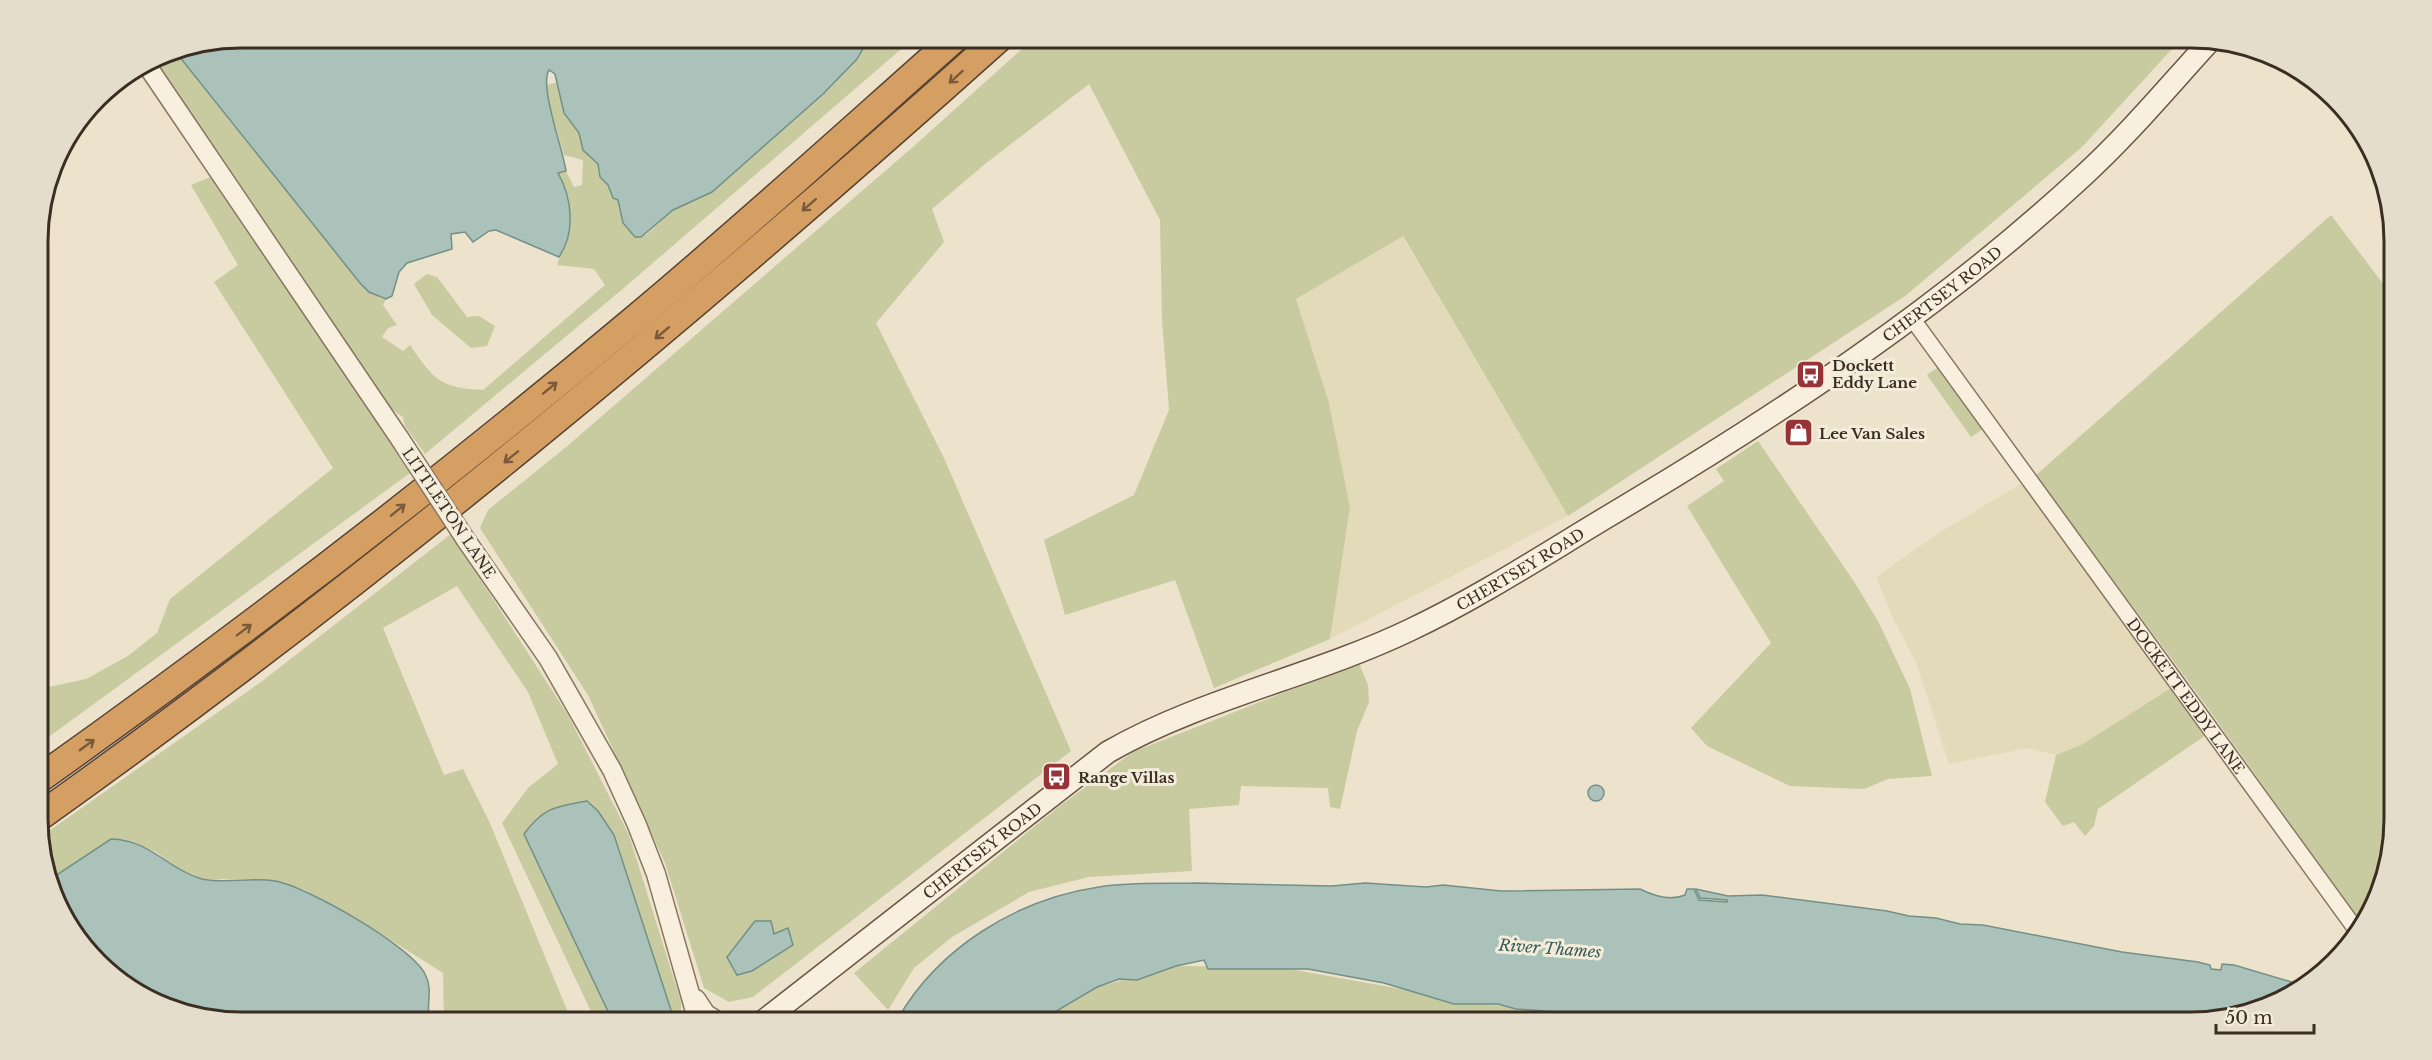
<svg xmlns="http://www.w3.org/2000/svg" width="2432" height="1060" font-family="'Libre Baskerville',serif">
	<style>
		.farmland { fill: #e2dab9 }
		.green { fill: #c7cb9f; fill-rule: evenodd }
		.water { fill: #abc2ba; stroke: #729088; stroke-width: 1.5 }
		.lines { fill: none; stroke-linecap: round; stroke-linejoin: round }
		.minor-casing { stroke: #897560; stroke-width: 18 }
		.tertiary-casing { stroke: #897560; stroke-width: 21 }
		.secondary-casing { stroke: #6b5643; stroke-width: 24 }
		.motorway-casing { stroke: #574333; stroke-width: 30 }
		.minor { stroke: #f8efde; stroke-width: 15 }
		.tertiary { stroke: #f8efde; stroke-width: 18 }
		.secondary { stroke: #f8efde; stroke-width: 21 }
		.motorway { stroke: #d59f63; stroke-width: 27 }
		.tertiary-bridge-casing { stroke: #897560; stroke-width: 21; stroke-linecap: butt }
		.tertiary-bridge { stroke: #f8efde; stroke-width: 18 }
		.oneway { stroke: #795b3c }
		.labels { text-anchor: middle; dominant-baseline: central; stroke-width: 6; stroke-linejoin: round; paint-order: stroke }
		.street-label { font-size: 15px; fill: #3b2d22; stroke: #f4ecda }
		.poi-label { font-size: 15px; font-weight: bold; fill: #3b2d22; stroke: #f4ecda; text-anchor: start }
		.water-label { font-size: 16px; font-style: italic; fill: #335956; stroke: #f4ecda }
		.rim { fill: none; stroke: #3b2d22; stroke-width: 3 }
	</style>
	<rect width="100%" height="100%" fill="#ede2cb"/>
	<!-- farmland -->
	<g class="farmland">
		<polygon points="1402,236 1568,516 1330,639 1350,507 1330,407 1296,299"/>
		<polygon points="2022,483 2171,688 2081,745 2056,755 2028,748 1949,764 1917,665 1892,616 1876,577 1939,533"/>
	</g>
	<!-- green -->
	<g class="green">
		<path d="M869 38H914L625 287 425 454 405 426 403 417 391 409 153 59 163 53 175 51 379 298 386 299 383 305 397 325 388 328 382 337 403 351 410 345C434 380 440 388 483 390L605 285 594 269 557 265C559 258 562 254 565 248 575 224 570 194 557 173L566 171 574 187 582 185 583 160 564 155 549 103 547 85 558 82 564 113 579 133 583 150 598 164 600 177 608 185 613 198 618 200 623 223 646 235 673 210 712 192 857 59Z"/>
		<path d="M1034 38H2182L2082 147 1905 296 1568 516 1403 236 1296 299 1329 403 1350 507 1330 639 1214 688 1175 580 1065 615 1044 540 1134 495 1169 410 1162 319 1160 220 1089 84 985 164 932 209 944 242 876 323 944 458 1071 751 753 997 729 1002 704 988 665 863 588 695 480 528 488 510 565 448 914 146ZM755 921H771L774 934 793 945 783 950Z"/>
		<path d="M213 176 410 473 39 744V727L45 723C35 708 43 702 49 687L86 679 128 656 157 633 170 599 333 468 214 282 238 265 191 185Z"/>
		<polygon points="2331,215 2393,297 2394,820 2379,897 2360,921 2199,696 2036,475"/>
		<polygon points="427,274 437,277 467,317 479,316 495,326 487,346 471,348 432,315 414,284"/>
		<polygon points="1940,366 1986,427 1971,437 1927,375"/>
		<polygon points="1758,441 1855,583 1879,623 1910,689 1932,776 1888,779 1864,789 1790,786 1707,746 1691,728 1771,643 1687,506 1724,481 1716,469"/>
		<polygon points="451,534 568,715 629,835 681,1002 681,1022 670,1022 671,1010 614,835 524,834 613,1022 596,1022 502,823 528,788 558,764 528,692 457,586 383,628 444,775 463,769 489,821 572,1022 444,1022 443,973 375,930 305,890 278,881 257,879 203,879 180,869 156,852 131,841 52,878 39,846 39,838 261,682"/>
		<polygon points="1359,663 1368,685 1369,702 1357,731 1340,809 1330,807 1328,788 1241,786 1239,805 1189,809 1192,871 1089,877 1029,892 952,937 914,968 888,1010 854,973 1061,805 1133,752"/>
		<polygon points="2171,688 2206,735 2098,809 2094,826 2085,836 2074,822 2063,826 2045,802 2056,755 2081,745"/>
		<polygon points="1176,966 1279,967 1489,1005 1815,1017 1816,1022 1038,1022 1097,987"/>
	</g>
	<!-- water -->
	<g class="water">
		<path d="M241 38H869L857 59 823 94 712 192 673 210 641 237H635L623 223 618 200 613 198 608 185 600 177 598 164 583 150 579 133 564 113 555 74 549 70C539 86 563 149 566 171L558 173C572 198 576 232 559 257L496 230 489 231 473 242 465 232 451 234 452 249 407 263 399 272 392 296 386 299 369 292 360 283 175 51Z"/>
		<path d="M39 665C50 682 50 689 39 705Z"/>
		<circle cx="1596" cy="793" r="8"/>
		<path d="M587 801 598 811 614 835 671 1010 670 1022H613L524 834C544 807 555 807 587 801Z"/>
		<path d="M111 839C151 840 167 869 202 879 222 884 252 877 275 881 306 886 411 946 425 974 434 991 425 1005 430 1022H241L163 1007 80 943 52 878Z"/>
		<path d="M1196 883 1332 886 1365 883 1426 887 1443 885 1501 891 1640 889C1652 895 1669 902 1685 895L1687 889H1694L1699 900 1727 902V900L1700 898 1696 889 1728 896 1762 895 1887 911 1909 916 1936 918 1960 924 1983 925 2122 952 2198 962 2210 965 2211 969 2221 970 2222 964 2234 965 2305 986 2257 1012 2204 1022H1894L1863 1017 1703 1012 1585 1014 1516 1009 1498 1004H1454L1384 983 1308 969H1208L1204 960 1176 966 1137 980 1119 979 1097 987 1038 1022H896C937 948 1017 899 1099 887 1131 882 1164 884 1196 883Z"/>
		<polygon points="755,921 771,921 774,934 788,928 793,945 752,971 737,975 727,957"/>
	</g>
	<g class="lines">
		<defs>
			<g id="minor">
				<path id="s1" d="M1911 317 2355 928"/>
			</g>
			<g id="tertiary">
				<polyline points="146,64 400,439"/>
				<polyline points="466,540 548,658 612,770 637,825 656,874 698,1022"/>
				<polyline points="696,999 706,1014 719,1022"/>
			</g>
			<g id="secondary">
				<path id="s2" d="M762 1022 1108 752C1202 698 1312 677 1410 630 1480 597 1545 554 1612 514 1777 416 1941 308 2082 177 2128 135 2168 87 2210 41"/>
			</g>
			<g id="motorway">
				<path d="M39 779C243 634 443 480 635 319 744 228 849 132 955 38"/>
				<path d="M39 817C376 577 692 313 999 38"/>
			</g>
		</defs>
		<!-- minor casing -->
		<use href="#minor" class="minor-casing"/>
		<!-- tertiary casing -->
		<use href="#tertiary" class="tertiary-casing"/>
		<!-- secondary casing -->
		<use href="#secondary" class="secondary-casing"/>
		<!-- motorway casing -->
		<use href="#motorway" class="motorway-casing"/>
		<!-- minor -->
		<use href="#minor" class="minor"/>
		<!-- tertiary -->
		<use href="#tertiary" class="tertiary"/>
		<!-- secondary -->
		<use href="#secondary" class="secondary"/>
		<!-- motorway -->
		<use href="#motorway" class="motorway"/>
		<defs>
			<polyline id="tertiary-bridge" points="400,439 466,540"/>
		</defs>
		<!-- tertiary-bridge casing -->
		<use href="#tertiary-bridge" class="tertiary-bridge-casing"/>
		<!-- tertiary-bridge -->
		<use href="#tertiary-bridge" class="tertiary-bridge"/>
	</g>
	<!-- one-way arrows -->
	<defs><path id="oneway-shaft" d="M-6 0H5M1.5-3L5.5 0L1.5 3" fill="none" stroke-width="1.6" stroke-linecap="round" stroke-linejoin="round" transform="scale(1.5)"/></defs>
	<g class="oneway">
		<use href="#oneway-shaft" transform="translate(956 77) rotate(138)"/>
		<use href="#oneway-shaft" transform="translate(809 205) rotate(139)"/>
		<use href="#oneway-shaft" transform="translate(662 333) rotate(140)"/>
		<use href="#oneway-shaft" transform="translate(550 388) rotate(-39)"/>
		<use href="#oneway-shaft" transform="translate(511 457) rotate(141)"/>
		<use href="#oneway-shaft" transform="translate(398 510) rotate(-39)"/>
		<use href="#oneway-shaft" transform="translate(244 630) rotate(-37)"/>
		<use href="#oneway-shaft" transform="translate(87 745) rotate(-36)"/>
	</g>
	<!-- icons -->
	<defs>
		<symbol id="bus-square" viewBox="-11 -11 22 22"><rect x="-9" y="-9" width="18" height="18" rx="4" fill="#953337" stroke="#f4ecda"/><path d="M-5-6H5V4H4V6H2V4H-2V6H-4V4H-5ZM-3.5-4V0h7V-4ZM-3.5 1.2v1.5H-2V1.2ZM2 1.2v1.5H3.5V1.2Z" fill="#fff"/></symbol>
		<symbol id="shop-square" viewBox="-11 -11 22 22"><rect x="-9" y="-9" width="18" height="18" rx="4" fill="#953337" stroke="#f4ecda"/><path d="M-5-2.5h2.3a2.7 3.5 0 0 1 5.4 0H5L5.5 6h-11ZM-1.5-2.5h3a1.5 2.3 0 0 0-3 0Z" fill="#fff"/></symbol>
	</defs>
	<g fill-rule="evenodd">
		<use href="#bus-square" x="1794" y="358" width="33" height="33"/>
		<use href="#shop-square" x="1782" y="416" width="33" height="33"/>
		<use href="#bus-square" x="1040" y="760" width="33" height="33"/>
	</g>
	<g class="labels">
		<!-- street labels -->
		<g class="street-label">
			<text stroke="none"><textPath href="#s2" startOffset="1395">CHERTSEY ROAD</textPath></text>
			<text transform="translate(449 513) rotate(56)">LITTLETON LANE</text>
			<text stroke="none"><textPath href="#s2" startOffset="891">CHERTSEY ROAD</textPath></text>
			<text stroke="none"><textPath href="#s1" startOffset="468">DOCKETT EDDY LANE</textPath></text>
			<text stroke="none"><textPath href="#s2" startOffset="279">CHERTSEY ROAD</textPath></text>
		</g>
		<!-- poi labels -->
		<g class="poi-label">
			<text x="1832" y="365">Dockett<tspan x="1832" dy="17">Eddy Lane</tspan></text>
			<text x="1819" y="433">Lee Van Sales</text>
			<text x="1078" y="777">Range Villas</text>
		</g>
		<!-- water labels -->
		<g class="water-label">
			<text transform="translate(1550 948) rotate(4)">River Thames</text>
		</g>
	</g>
	<!-- crop -->
	<path d="M0 0H2432V1060H0ZM241 48H2191A193 193 0 0 1 2384 241V819A193 193 0 0 1 2191 1012H241A193 193 0 0 1 48 819V241A193 193 0 0 1 241 48Z" fill="#e5ddcb" fill-rule="evenodd"/>
	<path class="rim" d="M241 48H2191A193 193 0 0 1 2384 241V819A193 193 0 0 1 2191 1012H241A193 193 0 0 1 48 819V241A193 193 0 0 1 241 48Z"/>
	<!-- scale -->
	<path d="M2216 1024v9h98v-9" fill="none" stroke="#3b2d22" stroke-width="3"/>
	<text x="2225" y="1024" font-size="18" fill="#3b2d22" stroke="#f4ecda" stroke-width="4.5" paint-order="stroke">50 m</text>
</svg>
